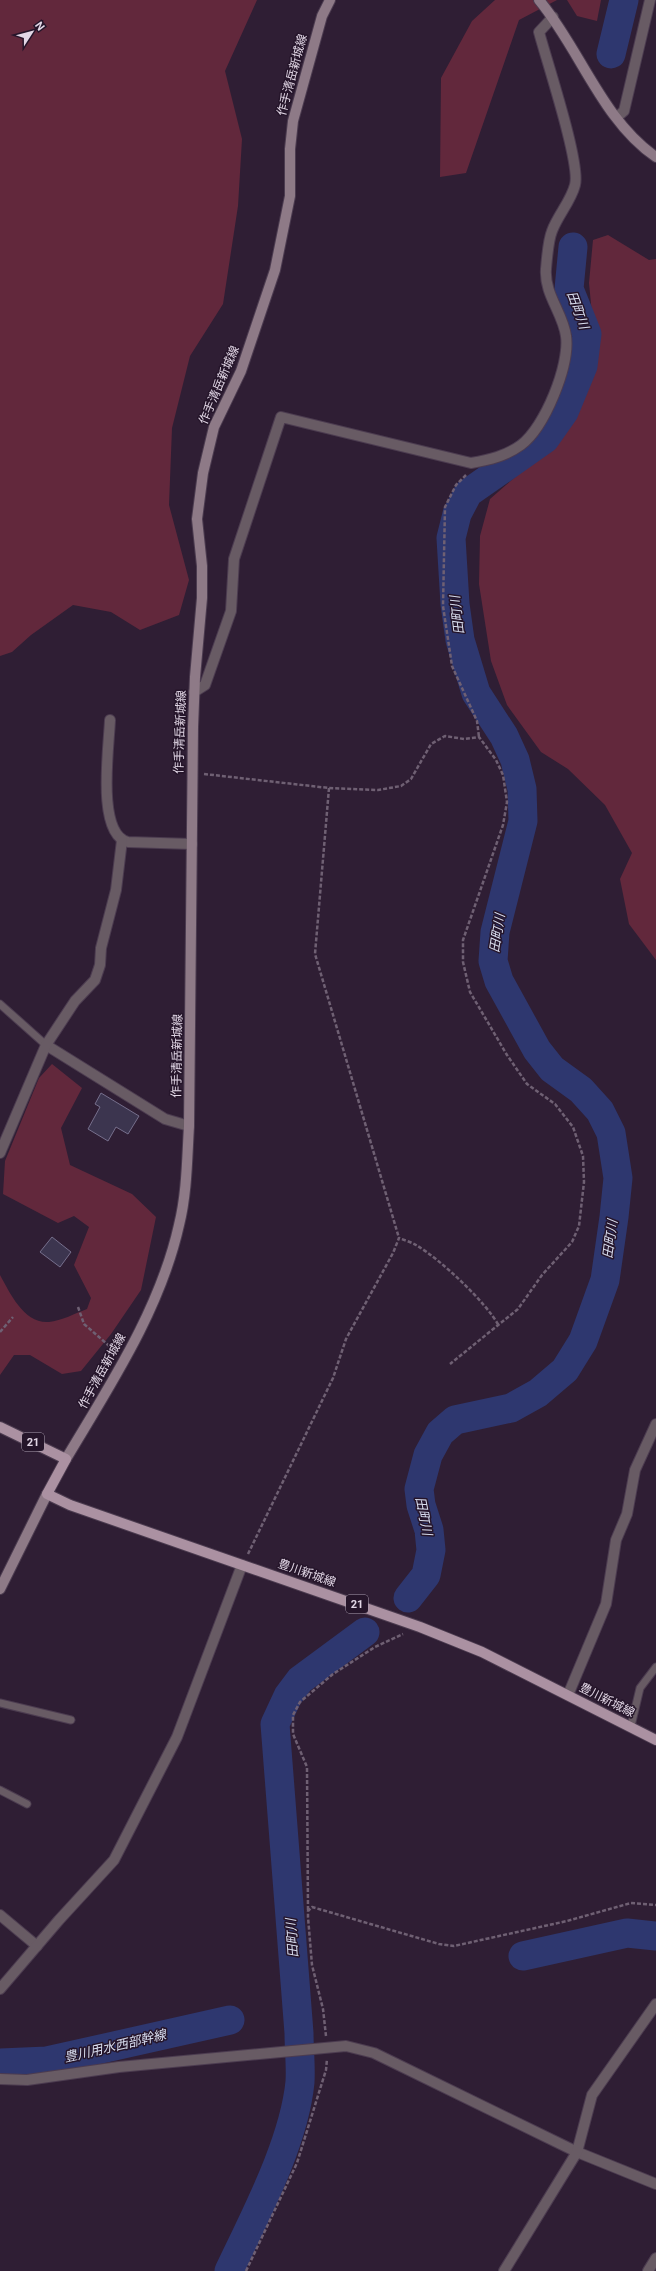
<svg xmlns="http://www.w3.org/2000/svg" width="656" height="2271" font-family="Roboto,'Noto Sans JP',sans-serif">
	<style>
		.green { fill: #62283c }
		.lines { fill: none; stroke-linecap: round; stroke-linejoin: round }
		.river { stroke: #2e376f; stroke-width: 29 }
		.building { fill: #3c354f; stroke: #766f8c }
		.service-casing { stroke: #4c3c50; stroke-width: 9 }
		.minor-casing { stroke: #4c3c50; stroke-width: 12 }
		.secondary-casing { stroke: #4c3c50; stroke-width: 12 }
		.primary-casing { stroke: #4c3c50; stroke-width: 12 }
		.path { stroke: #6f6073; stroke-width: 2.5; stroke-dasharray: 4 2; stroke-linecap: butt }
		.service { stroke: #685b64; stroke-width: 7 }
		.minor { stroke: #685b64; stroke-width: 10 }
		.secondary { stroke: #8e7a87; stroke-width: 10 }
		.primary { stroke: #ab91a2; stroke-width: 10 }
		.labels { text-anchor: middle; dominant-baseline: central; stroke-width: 3; stroke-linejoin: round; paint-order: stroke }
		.shield { fill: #25152a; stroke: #a99dae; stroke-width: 1 }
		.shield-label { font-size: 11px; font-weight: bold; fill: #e2d7e6 }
		.street-label { font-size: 12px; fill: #e2d7e6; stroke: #25152a }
		.water-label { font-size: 13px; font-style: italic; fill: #d8ddef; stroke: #25152a }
	</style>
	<rect width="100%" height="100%" fill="#2f1e34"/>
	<!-- green -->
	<g class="green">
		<polygon points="0,0 257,0 225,71 242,139 238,206 223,304 190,356 172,428 169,505 189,580 179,615 140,630 111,612 73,605 31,635 12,652 0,656"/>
		<polygon points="495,0 557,0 519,20 466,173 440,177 441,78 472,21"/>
		<polygon points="567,0 601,0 597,21 577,16"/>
		<polygon points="608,235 649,260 656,259 656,960 629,924 620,879 632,853 605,805 568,769 541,752 507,705 491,661 479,584 480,536 490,499 561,437 580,406 596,356 589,283 593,240"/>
		<path d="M52 1064 82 1088 61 1128 70 1165 132 1194 156 1217 141 1290 111 1334 81 1371 62 1374 30 1355H14L0 1375V1275C10 1293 24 1324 49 1322 61 1321 76 1313 87 1309L91 1298 74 1265 89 1227 74 1216 58 1223 3 1194 5 1161 39 1078Z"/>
	</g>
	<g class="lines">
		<!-- river -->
		<g class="river">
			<polyline points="611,54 624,0"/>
			<polyline points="408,1598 426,1575 431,1550 429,1530 421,1505 419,1489 428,1455 440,1433 455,1420 511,1408 538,1393 565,1370 583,1341 605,1280 614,1217 618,1178 611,1133 600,1111 581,1090 552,1069 537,1050 499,981 493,961 495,932 523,821 522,789 515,760 504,736 476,693 460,640 455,604 451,538 457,514 468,493 545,439 564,412 583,366 587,334 569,289 573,247"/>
			<polyline points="523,1956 627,1933 656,1936"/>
			<polyline points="0,2063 47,2061 230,2020"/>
			<path d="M229 2271C255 2216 294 2143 300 2082 301 2066 299 2049 299 2033L275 1724 288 1696 300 1680 365 1632"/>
		</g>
	</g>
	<!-- building -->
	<g class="building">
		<polygon points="101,1093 139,1116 128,1134 116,1127 108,1141 88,1129 100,1107 95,1104"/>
		<polygon points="52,1237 71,1252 60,1267 40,1252"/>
	</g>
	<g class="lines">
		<defs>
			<g id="service">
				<polyline points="0,1004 46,1045"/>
				<polyline points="0,1703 71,1720"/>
				<polyline points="631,1726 640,1688 656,1667"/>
				<polyline points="0,1790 27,1804"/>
			</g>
			<g id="minor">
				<polyline points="617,117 624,111 650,0"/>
				<path d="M194 692 205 685 231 611 234 559 281 417 471 463C489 460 506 456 521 445 545 427 570 365 566 336 563 313 544 294 546 269 547 258 548 241 552 231 558 215 571 201 575 185 581 164 546 59 539 32L553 17"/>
				<path d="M110 720C109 747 96 834 128 842L192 844"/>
				<polyline points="46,1045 165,1119 189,1126"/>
				<polyline points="0,1153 46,1045 75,1001 95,980 100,965 101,948 116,890 122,840"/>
				<polyline points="568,1695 606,1604 616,1540 627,1514 635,1470 656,1424"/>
				<polyline points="0,1915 37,1946"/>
				<polyline points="0,1989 59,1920 114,1860 177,1737 242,1565"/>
				<polyline points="0,2079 27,2080 119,2067 346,2046 374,2053 577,2152 656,2184"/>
				<polyline points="504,2271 577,2152 592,2095 656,2004"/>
				<polyline points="648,2271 656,2258"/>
			</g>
			<g id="secondary">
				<path d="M539 0C580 49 602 120 656 157"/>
				<path d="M66 1459C110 1385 160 1310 179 1225 187 1193 187 1159 189 1126L193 727 195 677 202 598V566L197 519 203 473 214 427 241 371 275 270 290 196V149L293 121 322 16 330 0"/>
				<polyline points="0,1589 47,1494"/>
			</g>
			<polyline id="primary" points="0,1427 66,1459 47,1494 70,1505 420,1627 482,1652 656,1740"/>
		</defs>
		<!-- service casing -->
		<use href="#service" class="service-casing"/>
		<!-- minor casing -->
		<use href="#minor" class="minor-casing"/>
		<!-- secondary casing -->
		<use href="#secondary" class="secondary-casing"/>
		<!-- primary casing -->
		<use href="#primary" class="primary-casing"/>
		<!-- path -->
		<g class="path">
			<polyline points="466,475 456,485 445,507 443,606 452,666 477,721 479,737"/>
			<polyline points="204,774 329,788 378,790 401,786 411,779 431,744 445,736 464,739 479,737 496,760 503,775 507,802 503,825 463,940 463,962 470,992 507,1055 527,1084 555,1104 573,1127 583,1156 584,1182 579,1226 572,1242 542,1275 518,1309 450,1364"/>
			<polyline points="329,788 315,954 399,1238"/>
			<polyline points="78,1307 84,1324 115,1351"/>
			<polyline points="0,1332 13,1317"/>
			<path d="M248 1554 333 1378 346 1339 393 1253 399 1238C404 1240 411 1242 416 1245 440 1259 486 1302 499 1326"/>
			<polyline points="308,1910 307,1767 293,1734 293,1715 300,1702 333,1674 375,1647 403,1634"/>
			<polyline points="326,2036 323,2009 312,1965 308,1917 308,1911 312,1907 439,1944 454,1946 567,1921 631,1903 656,1905"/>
			<polyline points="246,2271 297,2163 326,2070 327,2059"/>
		</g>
		<!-- service -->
		<use href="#service" class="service"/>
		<!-- minor -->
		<use href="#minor" class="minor"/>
		<!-- secondary -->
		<use href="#secondary" class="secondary"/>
		<!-- primary -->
		<use href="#primary" class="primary"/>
	</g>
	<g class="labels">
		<!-- shield labels -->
		<g class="shield">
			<rect x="22" y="1433" width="22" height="18" rx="3"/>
			<rect x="346" y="1595" width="22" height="18" rx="3"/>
		</g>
		<g class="shield-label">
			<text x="33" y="1442">21</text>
			<text x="357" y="1604">21</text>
		</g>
		<!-- street labels -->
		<g class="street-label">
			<text transform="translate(292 75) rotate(-75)">作手清岳新城線</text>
			<text transform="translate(219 385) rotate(-67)">作手清岳新城線</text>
			<text transform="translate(180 732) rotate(-88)">作手清岳新城線</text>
			<text transform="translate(177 1056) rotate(-89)">作手清岳新城線</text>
			<text transform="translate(102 1371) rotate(-61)">作手清岳新城線</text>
			<text transform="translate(307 1573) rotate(19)">豊川新城線</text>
			<text transform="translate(607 1700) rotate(27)">豊川新城線</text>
		</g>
		<!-- water labels -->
		<g class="water-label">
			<text transform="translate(578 310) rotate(70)">田町川</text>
			<text transform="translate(457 615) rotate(-97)">田町川</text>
			<text transform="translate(497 933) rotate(-81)">田町川</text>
			<text transform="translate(610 1239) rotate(-82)">田町川</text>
			<text transform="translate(424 1516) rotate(79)">田町川</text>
			<text transform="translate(292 1938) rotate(-94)">田町川</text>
			<text transform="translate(115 2046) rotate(-13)">豊川用水西部幹線</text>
		</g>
	</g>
	<!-- north arrow -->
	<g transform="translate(32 32) rotate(54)" stroke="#25152a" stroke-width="3" paint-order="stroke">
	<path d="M0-3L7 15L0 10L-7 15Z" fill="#e2d7e6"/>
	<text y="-6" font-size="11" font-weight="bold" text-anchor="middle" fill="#e2d7e6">N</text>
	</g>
</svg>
